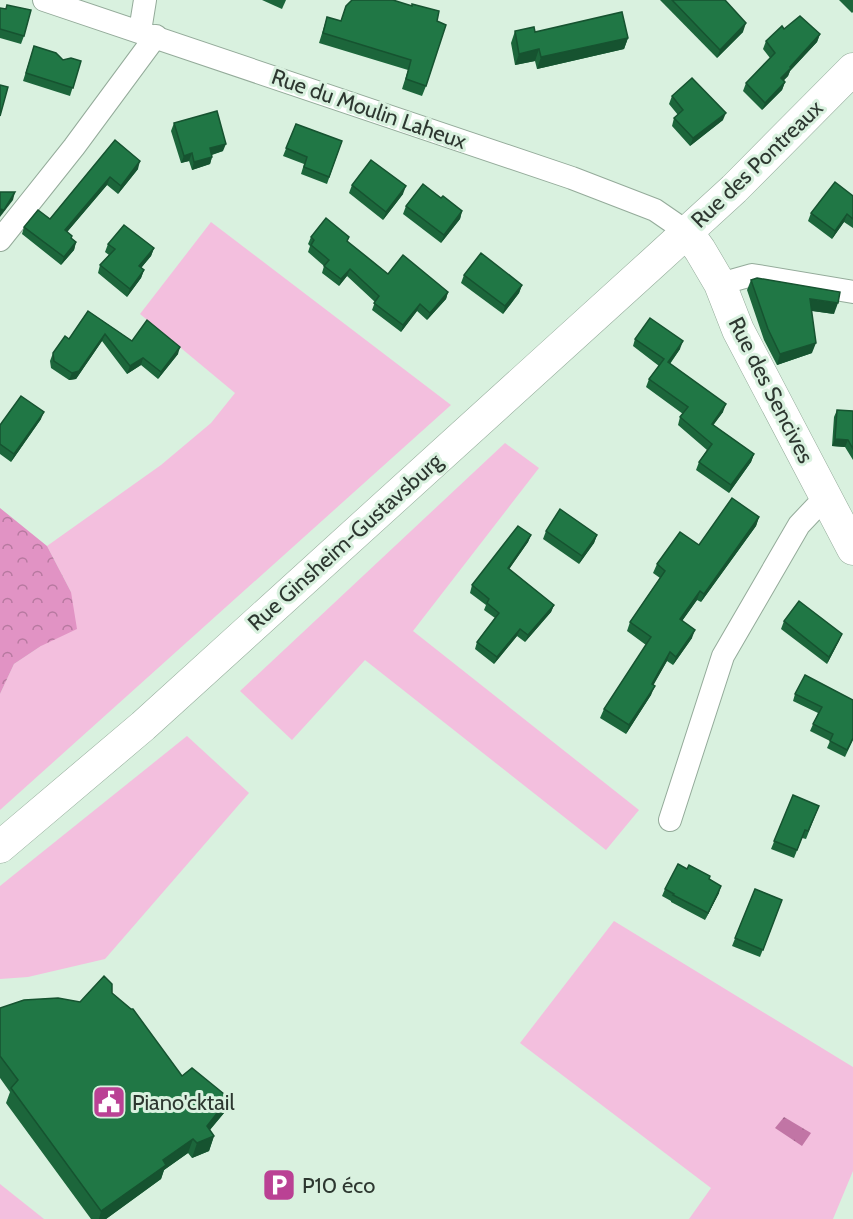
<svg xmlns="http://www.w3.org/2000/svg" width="853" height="1219" font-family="Cabin,sans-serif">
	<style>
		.grass { fill: #f3bfde }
		.forest { fill: url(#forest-crowns) }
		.water { fill: url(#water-ripples) }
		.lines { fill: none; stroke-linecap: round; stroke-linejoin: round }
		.street-casing { stroke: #94ab9a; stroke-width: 24 }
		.secondary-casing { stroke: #94ab9a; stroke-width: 33 }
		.street { stroke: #fff; stroke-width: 22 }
		.secondary { stroke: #fff; stroke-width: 32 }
		.wall { fill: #1c663b }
		.shaded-wall { fill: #165330 }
		.building { fill: #207745; stroke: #165330; stroke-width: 1.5 }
		.labels { text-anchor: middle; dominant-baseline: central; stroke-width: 6; stroke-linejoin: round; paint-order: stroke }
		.street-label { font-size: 22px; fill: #2d3730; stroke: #d9f1df }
		.poi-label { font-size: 22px; fill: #2d3730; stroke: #d9f1df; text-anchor: start }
	</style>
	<defs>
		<pattern id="forest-crowns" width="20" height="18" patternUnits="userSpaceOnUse" patternTransform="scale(1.5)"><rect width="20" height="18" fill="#e193c4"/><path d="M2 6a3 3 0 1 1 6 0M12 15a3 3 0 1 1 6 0" fill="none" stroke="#b779a0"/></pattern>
		<pattern id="water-ripples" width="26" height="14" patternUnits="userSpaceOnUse" patternTransform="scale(1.5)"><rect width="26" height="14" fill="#c175a5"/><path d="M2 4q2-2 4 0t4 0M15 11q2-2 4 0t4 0" fill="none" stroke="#9d6187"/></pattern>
	</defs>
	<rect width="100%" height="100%" fill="#d9f1df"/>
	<!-- grass -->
	<g class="grass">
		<polygon points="211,222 451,405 0,810 0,694 14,664 41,646 71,592 47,546 161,465 211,423 235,393 140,314"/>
		<polygon points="505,443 539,468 413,631 639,810 606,850 365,660 292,740 240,691"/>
		<polygon points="187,736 249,793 105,959 28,977 0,979 0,886"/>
		<polygon points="614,921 853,1067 853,1171 833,1219 689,1219 711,1188 520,1043"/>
		<polygon points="0,1184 44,1219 0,1219"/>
	</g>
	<!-- forest -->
	<polygon class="forest" points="0,508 47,546 71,592 77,629 41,646 14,664 0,694 0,724"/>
	<!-- water -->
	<polygon class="water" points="784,1117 811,1133 802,1146 775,1128"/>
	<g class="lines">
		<defs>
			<g id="street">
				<polyline points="44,0 572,178 655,210 687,232"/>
				<polyline points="140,31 145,0"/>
				<polyline points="0,240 74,147 156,36"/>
				<polyline points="720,284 752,275 853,292"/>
				<polyline points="670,820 723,656 799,525 816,507 827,499"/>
			</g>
			<g id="secondary">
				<polyline points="687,232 700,250 720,284 738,330 853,549"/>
				<polyline points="0,847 143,726 652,264 734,189 853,69"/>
			</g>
		</defs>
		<!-- street casing -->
		<use href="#street" class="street-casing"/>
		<!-- secondary casing -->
		<use href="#secondary" class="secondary-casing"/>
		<!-- street -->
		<use href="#street" class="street"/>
		<!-- secondary -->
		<use href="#secondary" class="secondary"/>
	</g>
	<!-- wall -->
	<g class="wall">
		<polygon points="262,0 286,0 282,9"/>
		<polygon points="660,0 725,0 743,32 717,58"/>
		<polygon points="839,0 853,0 853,12 852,13"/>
		<polygon points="0,8 24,36 21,44 0,38"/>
		<polygon points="327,17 341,21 437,21 426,86 422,96 402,89 408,70 319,43"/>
		<polygon points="784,29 820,34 817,42 790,71 788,76 784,80 785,82 782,90 762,110 743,91 746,83 770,58 763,49 766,41"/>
		<polygon points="515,31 535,32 628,38 624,49 537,69 535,61 515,65 511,43"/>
		<polygon points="34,46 63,60 81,61 70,96 23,81"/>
		<polygon points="672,96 723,120 690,146 672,126 674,118 678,115 669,104"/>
		<polygon points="174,123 223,151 212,155 212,157 210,164 192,170 189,161 181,163 171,131"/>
		<polygon points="296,124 342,141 327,184 301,174 304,164 283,156"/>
		<polygon points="115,140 138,169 118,194 107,185 67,232 71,238 76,242 74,250 61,265 22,234 24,227 50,219"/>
		<polygon points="352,185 403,194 383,220 349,193"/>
		<polygon points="853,196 853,228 844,222 832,239 808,221 811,213"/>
		<polygon points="441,198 462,211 460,219 441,243 403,214 406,206"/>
		<polygon points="311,237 347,242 388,274 448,292 446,299 427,320 417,311 401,332 372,310 375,302 347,276 339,286 322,273 324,266 308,252 310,246 308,244"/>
		<polygon points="108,244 154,248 151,256 141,268 144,270 141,278 127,297 98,273 100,265 109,255 105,252"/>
		<polygon points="464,275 522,285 519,293 503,314 461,283"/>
		<polygon points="751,280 834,314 812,311 812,353 777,365 764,340 747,290"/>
		<polygon points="88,311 132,341 178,354 158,379 141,365 127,374 102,341 76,379 69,380 51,368 50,361 53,353 69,339"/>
		<polygon points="635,339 680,349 670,364 723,412 713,425 754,454 751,462 729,493 696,470 699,462 707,450 678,425 680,417 683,414 646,387 649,379 659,366 633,346"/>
		<polygon points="837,410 853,411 853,460 845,447 832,446 834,417"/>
		<polygon points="41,419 11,462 0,454 0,425"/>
		<polygon points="759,517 756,526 701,602 697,600 682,621 692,638 673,665 667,661 653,685 651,695 626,734 600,718 604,709 646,645 627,631 630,622 660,578 653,573 657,564"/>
		<polygon points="546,531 597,535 594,543 579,564 543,539"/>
		<polygon points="531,535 528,542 509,569 554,605 551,612 525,642 517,636 494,664 475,649 477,642 495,618 484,610 486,605 470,593 472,585"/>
		<polygon points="784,621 842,634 839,641 827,664 781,629"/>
		<polygon points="795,694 853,700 853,740 845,757 827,748 830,741 810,731 818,713 793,701"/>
		<polygon points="793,795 819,806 806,839 802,838 794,858 771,849"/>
		<polygon points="687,869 710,876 709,879 719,893 705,920 671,902 671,901 662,896 665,889"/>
		<polygon points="755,889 782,900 760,957 732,946"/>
		<polygon points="112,993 182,1076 224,1113 210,1130 214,1136 209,1151 192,1158 188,1153 164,1170 161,1179 106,1219 91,1219 6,1103 10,1092 0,1078 0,1008 80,1002"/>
	</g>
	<!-- shaded-wall -->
	<g class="shaded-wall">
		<polygon points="746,23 743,32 717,58 720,50"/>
		<polygon points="820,34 817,42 790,71 788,76 778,86 781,78 790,67"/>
		<polygon points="628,38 624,49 537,69 541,57"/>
		<polygon points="539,49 535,61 515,65 519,54"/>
		<polygon points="785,82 782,90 762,110 765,103"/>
		<polygon points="726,113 723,120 690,146 693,138"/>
		<polygon points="226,144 223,151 207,156 210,148"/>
		<polygon points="192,153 189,161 181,163 184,156"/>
		<polygon points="212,157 210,164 192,170 194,162"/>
		<polygon points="140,161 138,169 118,194 121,186"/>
		<polygon points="110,177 107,185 62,238 65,230"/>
		<polygon points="406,186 403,194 383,220 386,212"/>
		<polygon points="15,192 13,200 0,217 0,209"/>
		<polygon points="462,211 460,219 441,243 444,235"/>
		<polygon points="847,214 844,222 832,239 835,231"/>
		<polygon points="76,242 74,250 61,265 64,257"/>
		<polygon points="154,248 151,256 136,274 139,266"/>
		<polygon points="350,269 347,276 339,286 341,279"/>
		<polygon points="144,270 141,278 127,297 130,289"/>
		<polygon points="522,285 519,293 503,314 505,306"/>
		<polygon points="448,292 446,299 427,320 430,313"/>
		<polygon points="810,299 838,303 834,314 806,310"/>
		<polygon points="420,304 417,311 401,332 403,325"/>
		<polygon points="105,334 102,341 76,379 69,380 72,373"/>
		<polygon points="683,341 680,349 665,370 668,362"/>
		<polygon points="816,343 812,353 777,365 780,354"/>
		<polygon points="180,347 178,354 158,379 161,372"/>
		<polygon points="143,358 141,365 127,374 130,366"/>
		<polygon points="726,404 723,412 709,431 712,424"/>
		<polygon points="44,412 41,419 11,462 14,454"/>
		<polygon points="835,439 848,440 845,447 832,446"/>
		<polygon points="754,454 751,462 729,493 731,485"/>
		<polygon points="759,517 756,526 701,602 704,594"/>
		<polygon points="531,535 528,542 505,575 508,568"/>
		<polygon points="597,535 594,543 579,564 582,556"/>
		<polygon points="700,591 697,600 677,628 680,619"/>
		<polygon points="554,605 551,612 525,642 528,635"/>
		<polygon points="520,629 517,636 494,664 497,657"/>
		<polygon points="695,630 692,638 673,665 676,657"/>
		<polygon points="842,634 839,641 827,664 829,657"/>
		<polygon points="670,652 667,661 649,693 652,684"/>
		<polygon points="655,686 651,695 626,734 629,725"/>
		<polygon points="721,886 719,893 705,920 708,913"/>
		<polygon points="229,1098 224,1113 201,1140 207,1126"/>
		<polygon points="214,1136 209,1151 192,1158 197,1143"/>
		<polygon points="193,1139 188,1153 164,1170 161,1179 106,1219 99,1219 101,1211 163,1160"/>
	</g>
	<!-- building -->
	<g class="building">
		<polygon points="352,0 393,0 412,6 412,4 439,11 437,21 446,25 426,86 406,79 411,60 323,33 327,17 341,21 346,6"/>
		<polygon points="672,0 725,0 746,23 720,50"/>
		<polygon points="7,5 31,10 24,36 0,29 0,8 6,9"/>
		<polygon points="622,12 628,38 541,57 539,49 519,54 515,31 534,27 535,32"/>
		<polygon points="800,16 820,34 790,67 791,68 781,78 785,82 765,103 746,83 775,53 766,41 782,26 784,29"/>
		<polygon points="34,46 56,53 63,60 71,58 81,61 73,88 26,73"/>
		<polygon points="692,78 726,113 693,138 674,118 683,110 672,96"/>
		<polygon points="0,85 8,87 0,116"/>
		<polygon points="217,111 226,144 210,148 212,157 194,162 192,153 184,156 174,123"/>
		<polygon points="296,124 342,141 329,177 304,167 307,157 286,148"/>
		<polygon points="115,140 140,161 121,186 110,177 65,230 72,236 71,238 76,242 64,257 24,227 38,210 50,219"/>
		<polygon points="371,160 406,186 386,212 352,185"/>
		<polygon points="835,182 853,196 853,219 847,214 835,231 811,213"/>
		<polygon points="423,184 441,198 443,196 462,211 444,235 406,206"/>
		<polygon points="0,192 15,192 4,210 0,209"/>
		<polygon points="326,218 349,237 347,241 388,274 403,255 448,292 430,313 420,304 403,325 374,303 379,296 350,269 341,279 324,266 329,260 311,245 314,240 311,237"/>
		<polygon points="124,225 154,248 139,266 144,270 130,289 100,265 115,249 108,244"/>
		<polygon points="481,253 522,285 505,306 464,275"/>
		<polygon points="757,278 840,292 838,303 810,299 816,343 780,354 768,329 751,280"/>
		<polygon points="88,311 132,341 147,320 180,347 161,372 143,358 130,366 105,334 79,371 72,373 54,361 53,353 65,336 69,339"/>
		<polygon points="650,318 683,341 668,362 726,404 712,424 754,454 731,485 699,462 712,444 680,417 688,407 649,379 664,359 635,339"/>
		<polygon points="21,396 44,412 14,454 0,444 0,425"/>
		<polygon points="837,410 853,411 853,449 848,440 835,439"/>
		<polygon points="732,498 759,517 704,594 700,591 680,619 695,630 676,657 670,652 652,684 655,686 629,725 604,709 651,637 630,622 665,571 657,564 680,532 699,545"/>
		<polygon points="560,509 597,535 582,556 546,531"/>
		<polygon points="518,526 531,535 508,568 554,605 528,635 520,629 497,657 477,642 499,613 487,603 489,599 472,585"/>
		<polygon points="799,601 842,634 829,657 784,621"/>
		<polygon points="805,675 853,700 853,738 847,750 830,741 833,734 813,724 822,707 795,694"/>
		<polygon points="793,795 819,806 808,831 805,830 797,850 774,841"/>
		<polygon points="678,864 687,869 689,865 710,876 709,879 721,886 708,913 673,895 674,894 665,889"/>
		<polygon points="755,889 782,900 763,950 735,938"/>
		<polygon points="104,976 112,984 112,993 131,1009 133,1009 182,1076 192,1068 229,1098 207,1126 214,1136 197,1143 193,1139 163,1160 166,1165 101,1211 11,1088 18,1080 0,1056 0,1008 24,1000 58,998 80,1002"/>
	</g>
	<!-- icons -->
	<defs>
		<symbol id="civic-square" viewBox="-11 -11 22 22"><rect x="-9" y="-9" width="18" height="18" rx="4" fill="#ba4194" stroke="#d9f1df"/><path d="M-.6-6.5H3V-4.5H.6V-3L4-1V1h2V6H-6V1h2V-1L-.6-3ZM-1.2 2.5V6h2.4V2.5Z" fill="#fff"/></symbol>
		<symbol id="parking-square" viewBox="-11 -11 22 22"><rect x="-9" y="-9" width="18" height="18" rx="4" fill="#ba4194" stroke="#d9f1df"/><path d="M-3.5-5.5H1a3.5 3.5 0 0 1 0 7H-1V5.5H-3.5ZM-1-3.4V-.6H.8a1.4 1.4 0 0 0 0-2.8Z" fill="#fff"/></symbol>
	</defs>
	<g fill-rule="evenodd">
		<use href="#civic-square" x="90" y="1083" width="38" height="38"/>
		<use href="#parking-square" x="260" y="1166" width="38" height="38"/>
	</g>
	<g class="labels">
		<!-- street labels -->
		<g class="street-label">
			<text transform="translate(369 109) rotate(19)">Rue du Moulin Laheux</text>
			<text transform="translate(757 164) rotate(-44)">Rue des Pontreaux</text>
			<text transform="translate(771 390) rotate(63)">Rue des Sencives</text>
			<text transform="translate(345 542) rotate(-42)">Rue Ginsheim-Gustavsburg</text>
		</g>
		<!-- poi labels -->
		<g class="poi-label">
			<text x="132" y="1102">Piano'cktail</text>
			<text x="302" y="1185">P10 éco</text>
		</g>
	</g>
</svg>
